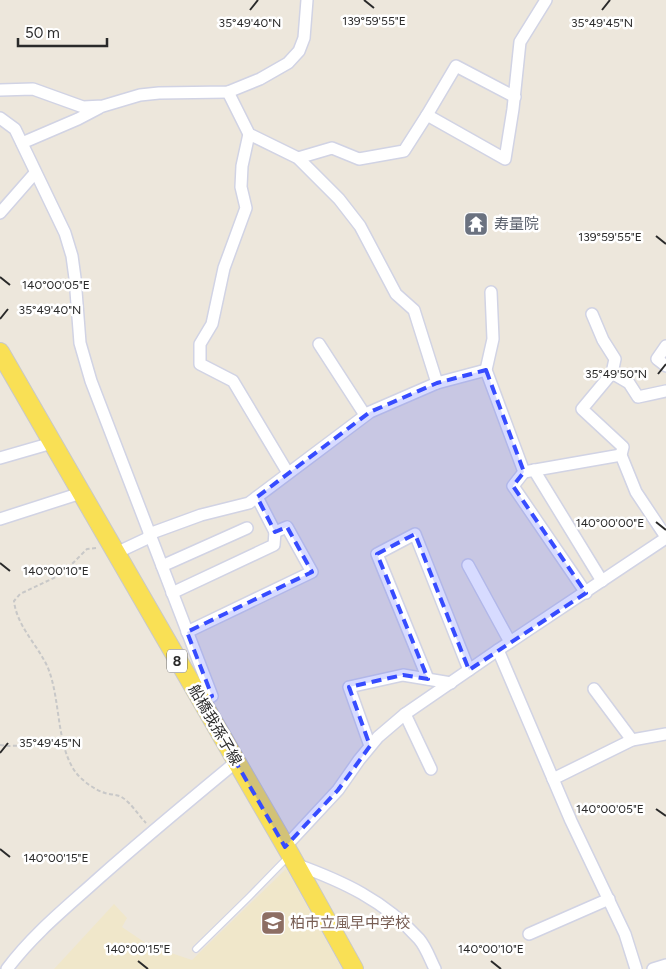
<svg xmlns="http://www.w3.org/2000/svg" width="666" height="969" font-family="Figtree,'Noto Sans JP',sans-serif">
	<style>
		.education { fill: #f0e7ca }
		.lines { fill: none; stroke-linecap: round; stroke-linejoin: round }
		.service-casing { stroke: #d1d3e4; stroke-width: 8 }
		.minor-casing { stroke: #d1d3e4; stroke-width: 14 }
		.primary-casing { stroke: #c8c8c8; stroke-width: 20 }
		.path { stroke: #c8c8c8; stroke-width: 2; stroke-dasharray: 4 2.5; stroke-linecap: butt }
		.service { stroke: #fff; stroke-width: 5.5 }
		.minor { stroke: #fff; stroke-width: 11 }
		.primary { stroke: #f9e055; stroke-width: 18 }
		.marked { fill: #374cff; fill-opacity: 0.2; stroke: #374cff; stroke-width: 4; stroke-dasharray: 10 6; stroke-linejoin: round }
		.ticks { fill: none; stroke: #2a2a2a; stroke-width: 2 }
		.labels { text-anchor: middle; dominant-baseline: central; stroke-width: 5; stroke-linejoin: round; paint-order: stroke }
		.shield { fill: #fff; stroke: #6a6a6a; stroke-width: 1 }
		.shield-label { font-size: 14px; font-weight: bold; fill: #2a2a2a }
		.worship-label { font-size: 15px; fill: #5b616d; stroke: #fff; text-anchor: start }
		.street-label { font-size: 15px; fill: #2a2a2a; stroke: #fff }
		.education-label { font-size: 15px; fill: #785e54; stroke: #fff; text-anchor: start }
		.ticks-label { font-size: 12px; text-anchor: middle; fill: #2a2a2a; stroke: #fff; stroke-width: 5; stroke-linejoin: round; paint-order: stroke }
	</style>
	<rect width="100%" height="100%" fill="#ede7dc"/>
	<!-- education -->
	<polygon class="education" points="286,869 342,969 54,969 114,904 127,918 122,927 150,946 192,960"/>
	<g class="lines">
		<defs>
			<polyline id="service" points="196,949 249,897 289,856"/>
			<g id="minor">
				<polyline points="0,90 33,89 83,107 103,106 140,95 159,93 228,92 260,79 288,63 299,51 304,38 307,0"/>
				<polyline points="228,92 249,134 298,158 339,199 360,226 396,294 414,310 437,383"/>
				<polyline points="427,115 505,159 513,109 520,42 546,0"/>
				<polyline points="0,118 15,129 65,233 72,256 75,278 80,343 91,381 212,696 201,702"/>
				<polyline points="249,134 242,166 241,187 246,208 224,268 212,324 200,344 200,364 233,381 288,473"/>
				<polyline points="22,143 78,119 99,108"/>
				<polyline points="298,158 332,148 359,159 404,151 427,115 456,66 515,97"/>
				<polyline points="0,213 35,173"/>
				<polyline points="491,292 493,339 486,370 524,472 621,455"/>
				<polyline points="592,314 603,340 615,359 612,373 582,409 623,447 621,455 636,492 666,537"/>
				<polyline points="319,344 365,415"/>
				<polyline points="666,346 657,359 666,366"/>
				<polyline points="612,373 629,383 638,397 666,391"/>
				<polyline points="0,458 52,443"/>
				<polyline points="534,470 602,581"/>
				<polyline points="524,472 513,486 586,593"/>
				<polyline points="0,519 81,493"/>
				<polyline points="149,534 201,515 249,503 370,412 437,383 486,370"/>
				<polyline points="116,553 150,537"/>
				<polyline points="468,565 510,642"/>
				<polyline points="162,566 247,528"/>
				<polyline points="172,593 274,545 275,532"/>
				<polyline points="187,632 312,572 287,527 275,532 257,497"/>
				<polyline points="498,650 571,821 625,934 636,969"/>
				<polyline points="428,679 377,554 415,534 469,670"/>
				<polyline points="594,689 632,740"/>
				<polyline points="405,714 431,769"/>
				<polyline points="370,746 349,687 403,675 451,683"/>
				<polyline points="553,779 632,740 666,734"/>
				<polyline points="285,847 338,790 359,760 378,737 405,714 498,650 666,538"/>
				<path d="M295 864C342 881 384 900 419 939 426 947 430 959 435 969"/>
				<polyline points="529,934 609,899"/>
				<path d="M7 969C33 934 67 907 99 878 144 838 190 800 236 762"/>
				<polyline points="653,969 666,965"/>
			</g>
			<polyline id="primary" points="0,352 290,854 354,969"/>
		</defs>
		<!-- service casing -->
		<use href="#service" class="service-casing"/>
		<!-- minor casing -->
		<use href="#minor" class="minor-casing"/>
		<!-- primary casing -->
		<use href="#primary" class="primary-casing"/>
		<!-- path -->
		<g class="path">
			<path d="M96 548 87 549 62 574 20 594 14 601C17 627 38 645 48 668 61 700 56 748 77 774 84 782 95 790 105 793 111 795 118 794 123 798 132 804 139 816 146 823"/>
			<polyline points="0,745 9,746 63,744"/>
		</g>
		<!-- service -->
		<use href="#service" class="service"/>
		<!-- minor -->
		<use href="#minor" class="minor"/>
		<!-- primary -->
		<use href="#primary" class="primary"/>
	</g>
	<!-- marked area -->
	<path class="marked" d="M486 370 524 472 513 486 586 593 469 670 415 534 377 554 428 679 403 675 349 687 370 746 338 790 285 847 201 702 212 696 187 632 312 572 287 527 275 532 257 497 370 412 437 383Z"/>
	<!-- ticks -->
	<path class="ticks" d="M364 0 374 8M250 10 258 0M602 10 610 0M656 236 666 244M0 277 10 285M0 319 8 309M658 374 666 364M656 522 666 530M0 563 10 571M0 753 8 743M656 809 666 816M0 849 10 857M138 961 148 969M491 961 501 969"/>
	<!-- icons -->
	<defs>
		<symbol id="temple-square" viewBox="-11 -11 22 22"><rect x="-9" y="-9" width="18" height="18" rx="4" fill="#6b7280" stroke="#fff"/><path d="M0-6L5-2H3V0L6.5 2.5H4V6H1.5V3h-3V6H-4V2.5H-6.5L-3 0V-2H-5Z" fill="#fff"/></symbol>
		<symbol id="school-square" viewBox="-11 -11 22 22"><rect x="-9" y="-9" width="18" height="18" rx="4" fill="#8d6e63" stroke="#fff"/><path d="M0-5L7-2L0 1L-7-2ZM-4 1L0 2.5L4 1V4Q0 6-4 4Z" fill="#fff"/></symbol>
	</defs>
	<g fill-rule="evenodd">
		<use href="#temple-square" x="462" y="210" width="28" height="28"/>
		<use href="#school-square" x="259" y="909" width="28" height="28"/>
	</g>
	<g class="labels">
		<!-- shield labels -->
		<rect class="shield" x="167" y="649.5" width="20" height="23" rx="4"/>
		<g class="shield-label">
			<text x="177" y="661">8</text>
		</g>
		<!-- worship labels -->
		<g class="worship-label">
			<text x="494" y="224">寿量院</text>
		</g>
		<!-- street labels -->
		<g class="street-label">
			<text transform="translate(215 725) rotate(60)">船橋我孫子線</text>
		</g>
		<!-- education labels -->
		<g class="education-label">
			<text x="290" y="923">柏市立風早中学校</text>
		</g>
	</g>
	<g class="ticks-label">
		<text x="374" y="25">139°59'55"E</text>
		<text x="250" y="27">35°49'40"N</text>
		<text x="602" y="27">35°49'45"N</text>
		<text x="610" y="241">139°59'55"E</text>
		<text x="56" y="289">140°00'05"E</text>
		<text x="50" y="314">35°49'40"N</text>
		<text x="616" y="378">35°49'50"N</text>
		<text x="610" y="527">140°00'00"E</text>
		<text x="56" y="575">140°00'10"E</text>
		<text x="50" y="747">35°49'45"N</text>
		<text x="610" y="813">140°00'05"E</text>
		<text x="56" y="862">140°00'15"E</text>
		<text x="138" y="953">140°00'15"E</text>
		<text x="491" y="953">140°00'10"E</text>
	</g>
	<!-- scale -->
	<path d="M18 38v8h89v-8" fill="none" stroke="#2a2a2a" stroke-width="2.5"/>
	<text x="25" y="38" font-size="15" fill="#2a2a2a" stroke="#ffffff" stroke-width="4" paint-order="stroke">50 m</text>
</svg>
